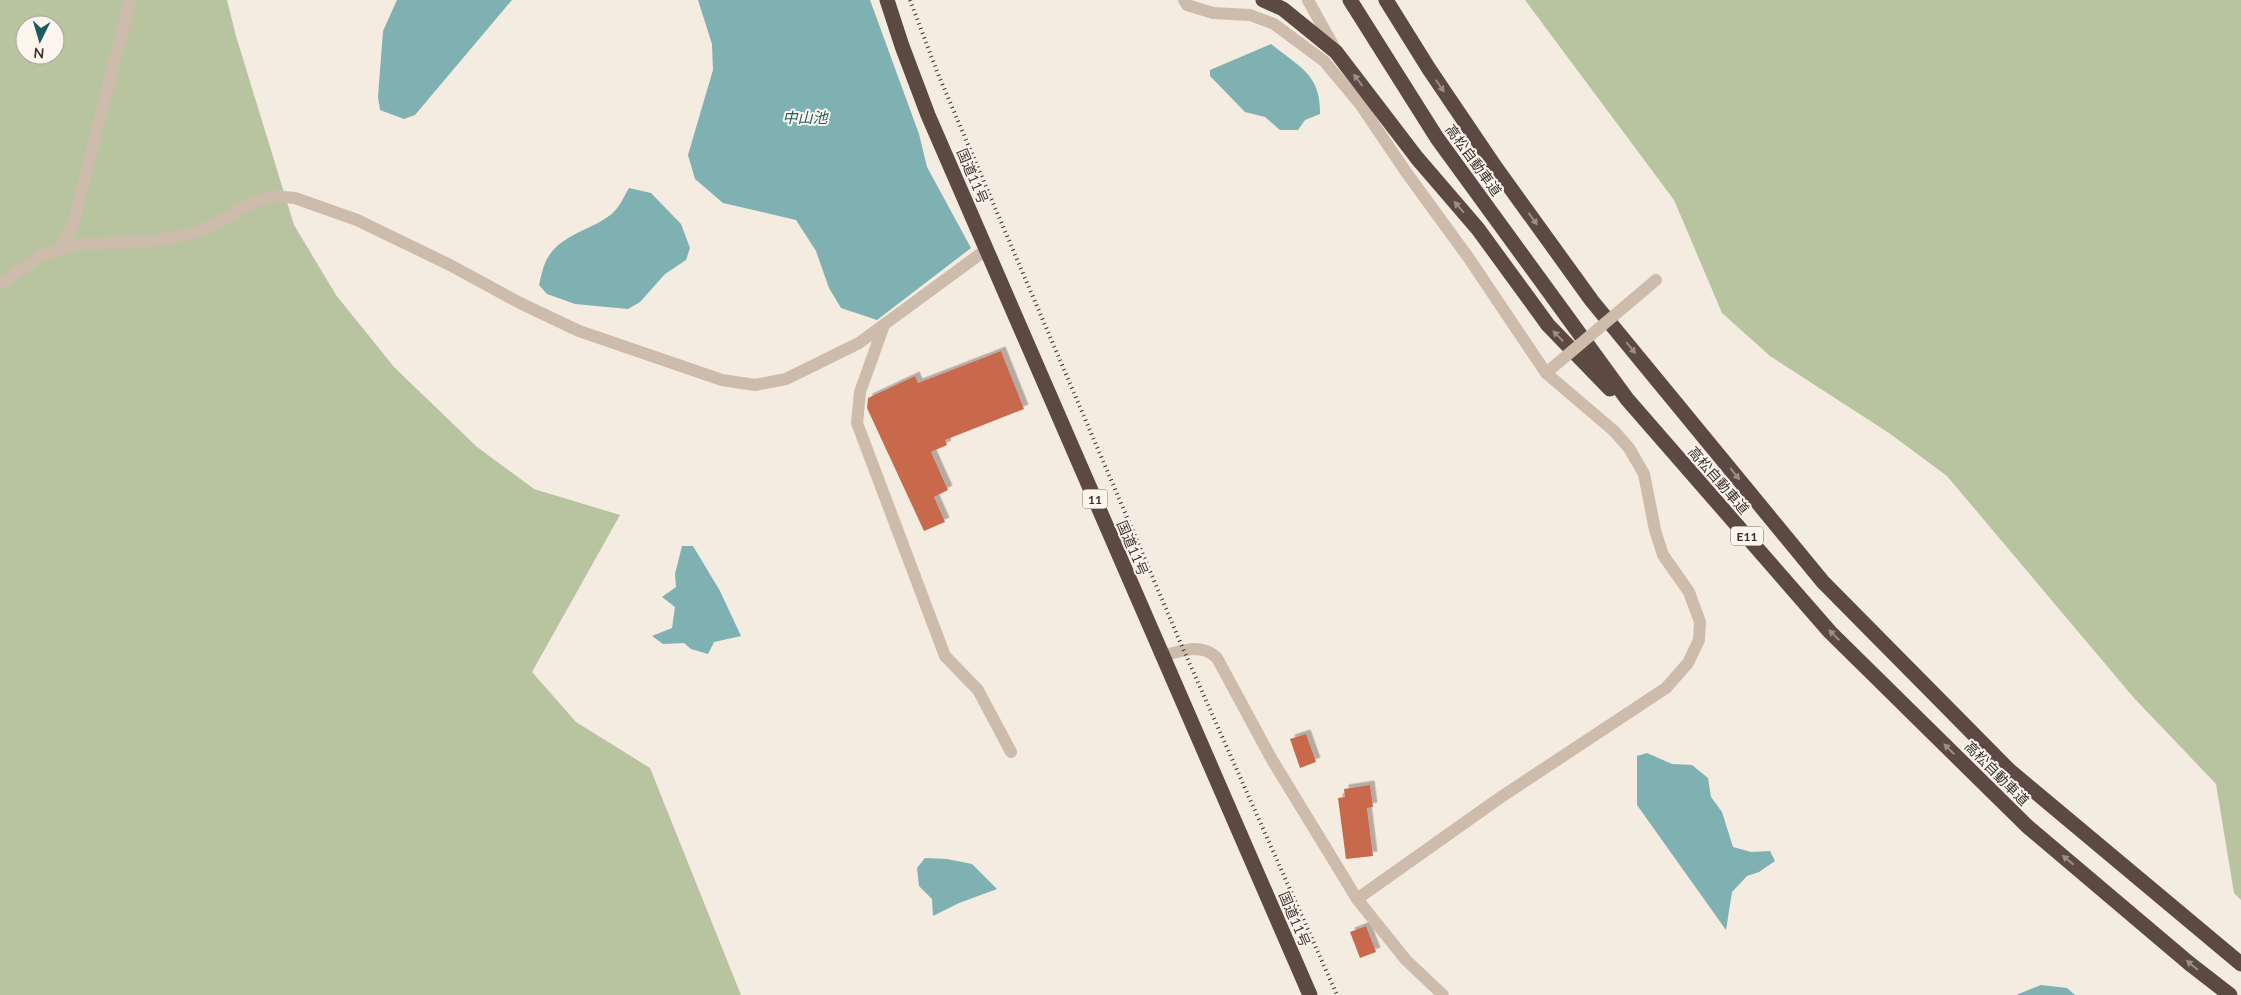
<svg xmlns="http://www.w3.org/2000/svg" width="2241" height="995" font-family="Lato,'Noto Sans JP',sans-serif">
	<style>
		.green { fill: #b8c4a0; fill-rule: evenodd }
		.water { fill: #7fb0b2 }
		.building { fill: #c8694b; filter: url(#shadow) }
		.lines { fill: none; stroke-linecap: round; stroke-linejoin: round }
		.minor { stroke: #cdbbac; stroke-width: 12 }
		.highway { stroke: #5c4a42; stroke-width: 15 }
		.rail { stroke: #3b302b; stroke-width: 4; stroke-dasharray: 1 4; stroke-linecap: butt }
		.minor-bridge { stroke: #cdbbac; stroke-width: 12 }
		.oneway { fill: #9c8e87 }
		.labels { text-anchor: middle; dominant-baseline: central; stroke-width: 4; stroke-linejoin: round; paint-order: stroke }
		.shield { fill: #fbf5ee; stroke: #756b66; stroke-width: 1 }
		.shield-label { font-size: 12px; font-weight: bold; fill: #3b302b }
		.street-label { font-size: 14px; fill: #3b302b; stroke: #fbf5ee }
		.water-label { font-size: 15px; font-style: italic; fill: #1f5a5e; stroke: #fbf5ee }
	</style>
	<defs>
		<filter id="shadow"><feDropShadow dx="4.5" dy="-4.5" stdDeviation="0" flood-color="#0004"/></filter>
	</defs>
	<rect width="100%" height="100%" fill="#f4ebe1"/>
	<!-- green -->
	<g class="green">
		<path d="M0 0H227L236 36 294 225 336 295 394 367 477 447 534 489 620 515 532 672 576 722 650 768 741 995H0ZM25 25H55V55H25Z"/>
		<polygon points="1525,0 2241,0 2241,900 2234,893 2216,784 2134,698 1947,476 1889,433 1770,356 1722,313 1674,200"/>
	</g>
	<!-- water -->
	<g class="water">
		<polygon points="397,0 512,0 415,115 404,119 380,110 378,97 383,31"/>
		<polygon points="698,0 870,0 919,134 927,167 971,248 877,320 841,308 829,288 816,251 796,220 723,203 695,179 688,155 713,70 712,44"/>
		<path d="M1271 44C1299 67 1321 74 1320 114L1305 120 1298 130H1280L1265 117 1245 112 1210 76V70Z"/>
		<path d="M629 188 651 193 681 224 690 248 686 260 665 274 640 302 628 309 575 304 547 294 539 285C541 277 543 266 547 259 560 235 589 231 609 216 619 209 623 198 629 188Z"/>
		<polygon points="682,546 693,546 720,591 741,636 714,642 708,654 691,649 684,643 663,644 652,636 672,628 675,607 662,597 676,587 675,574"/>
		<polygon points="1647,753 1672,764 1692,765 1708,778 1711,797 1722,812 1733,847 1751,852 1770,851 1775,861 1759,872 1747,876 1732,892 1726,930 1637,805 1637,756"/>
		<polygon points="925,858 947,859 972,864 997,889 959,903 933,916 932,899 919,886 917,868"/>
		<polygon points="2041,985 2067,988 2075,995 2016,995"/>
	</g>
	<!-- building -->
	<g class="building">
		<polygon points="1001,351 1024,409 945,440 947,445 931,452 948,490 934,497 945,522 924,531 867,408 868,398 915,376 918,383"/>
		<polygon points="1306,734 1316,762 1300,768 1290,739"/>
		<polygon points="1370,785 1373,807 1367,808 1373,856 1346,859 1338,798 1345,797 1344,789"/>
		<polygon points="1366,926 1376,952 1360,958 1350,932"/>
	</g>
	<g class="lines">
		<!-- minor -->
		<g class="minor">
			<polyline points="1184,0 1187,5 1213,13 1250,15 1274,24 1324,61 1360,104 1406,172 1468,257 1546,373 1614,431 1629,448 1644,474 1655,530 1663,555 1689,592 1700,622 1699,640 1688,663 1666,688 1501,797 1357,899"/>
			<polyline points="1308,0 1335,49"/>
			<polyline points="57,251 73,226 130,0"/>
			<polyline points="0,284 44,254 57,251 73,245 154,241 193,233 219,222 254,202 273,196 295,198 357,220 450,265 520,303 579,331 722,380 755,385 786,379 859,343 987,249"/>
			<polyline points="884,325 860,392 857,423 945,656 978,690 1011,752"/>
			<path d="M1162 656C1182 651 1201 642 1217 658L1271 758 1357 899 1406 960 1443 995"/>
		</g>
		<!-- highway -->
		<g class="highway">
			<polyline points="887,0 902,46 928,115 1310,995"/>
			<polyline points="1263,0 1283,9 1336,52 1417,158 1478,229 1548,325 1610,389"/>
			<polyline points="1350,0 1437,138 1627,399 1830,632 2027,826 2190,964 2230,995"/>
			<polyline points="1386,0 1429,69 1496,168 1592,301 1823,582 2009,770 2241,964"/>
		</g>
		<!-- rail -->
		<polyline class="rail" points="910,0 938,74 1184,651 1337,995"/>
		<!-- minor-bridge -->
		<polyline class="minor-bridge" points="1546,373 1656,280"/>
	</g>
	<!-- one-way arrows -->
	<defs><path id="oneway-solid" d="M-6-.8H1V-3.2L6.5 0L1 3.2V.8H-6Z" transform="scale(1.25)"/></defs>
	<g class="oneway">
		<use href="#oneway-solid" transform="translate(1358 80) rotate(-127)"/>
		<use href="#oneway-solid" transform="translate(1440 86) rotate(56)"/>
		<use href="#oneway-solid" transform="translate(1459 207) rotate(-131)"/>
		<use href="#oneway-solid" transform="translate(1533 219) rotate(54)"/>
		<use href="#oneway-solid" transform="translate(1558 336) rotate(-134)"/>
		<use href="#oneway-solid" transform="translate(1631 348) rotate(51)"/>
		<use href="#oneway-solid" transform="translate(1735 474) rotate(51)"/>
		<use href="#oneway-solid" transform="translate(1834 635) rotate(-135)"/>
		<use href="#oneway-solid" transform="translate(1949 749) rotate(-135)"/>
		<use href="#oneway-solid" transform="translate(2068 860) rotate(-140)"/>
		<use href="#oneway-solid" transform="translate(2192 965) rotate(-141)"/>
	</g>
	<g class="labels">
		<!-- shield labels -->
		<g class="shield">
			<rect x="1082.5" y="489.5" width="25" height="19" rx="4"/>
			<rect x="1731" y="526.5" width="32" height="19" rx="4"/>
		</g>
		<g class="shield-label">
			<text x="1095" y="499">11</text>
			<text x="1747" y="536">E11</text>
		</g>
		<!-- street labels -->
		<g class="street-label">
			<text transform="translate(1474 160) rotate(54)">高松自動車道</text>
			<text transform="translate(973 176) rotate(67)">国道11号</text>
			<text transform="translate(1719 480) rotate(49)">高松自動車道</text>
			<text transform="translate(1133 548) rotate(67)">国道11号</text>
			<text transform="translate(1997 773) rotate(45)">高松自動車道</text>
			<text transform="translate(1295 919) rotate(67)">国道11号</text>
		</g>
		<!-- water labels -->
		<g class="water-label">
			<text x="805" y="117">中山池</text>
		</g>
	</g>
	<!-- north arrow -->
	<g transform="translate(40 40) rotate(185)"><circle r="24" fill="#fbf5ee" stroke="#aea6a0"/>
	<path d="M0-4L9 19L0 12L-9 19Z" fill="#1f5a5e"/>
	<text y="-8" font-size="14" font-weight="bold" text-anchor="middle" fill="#3b302b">N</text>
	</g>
</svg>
